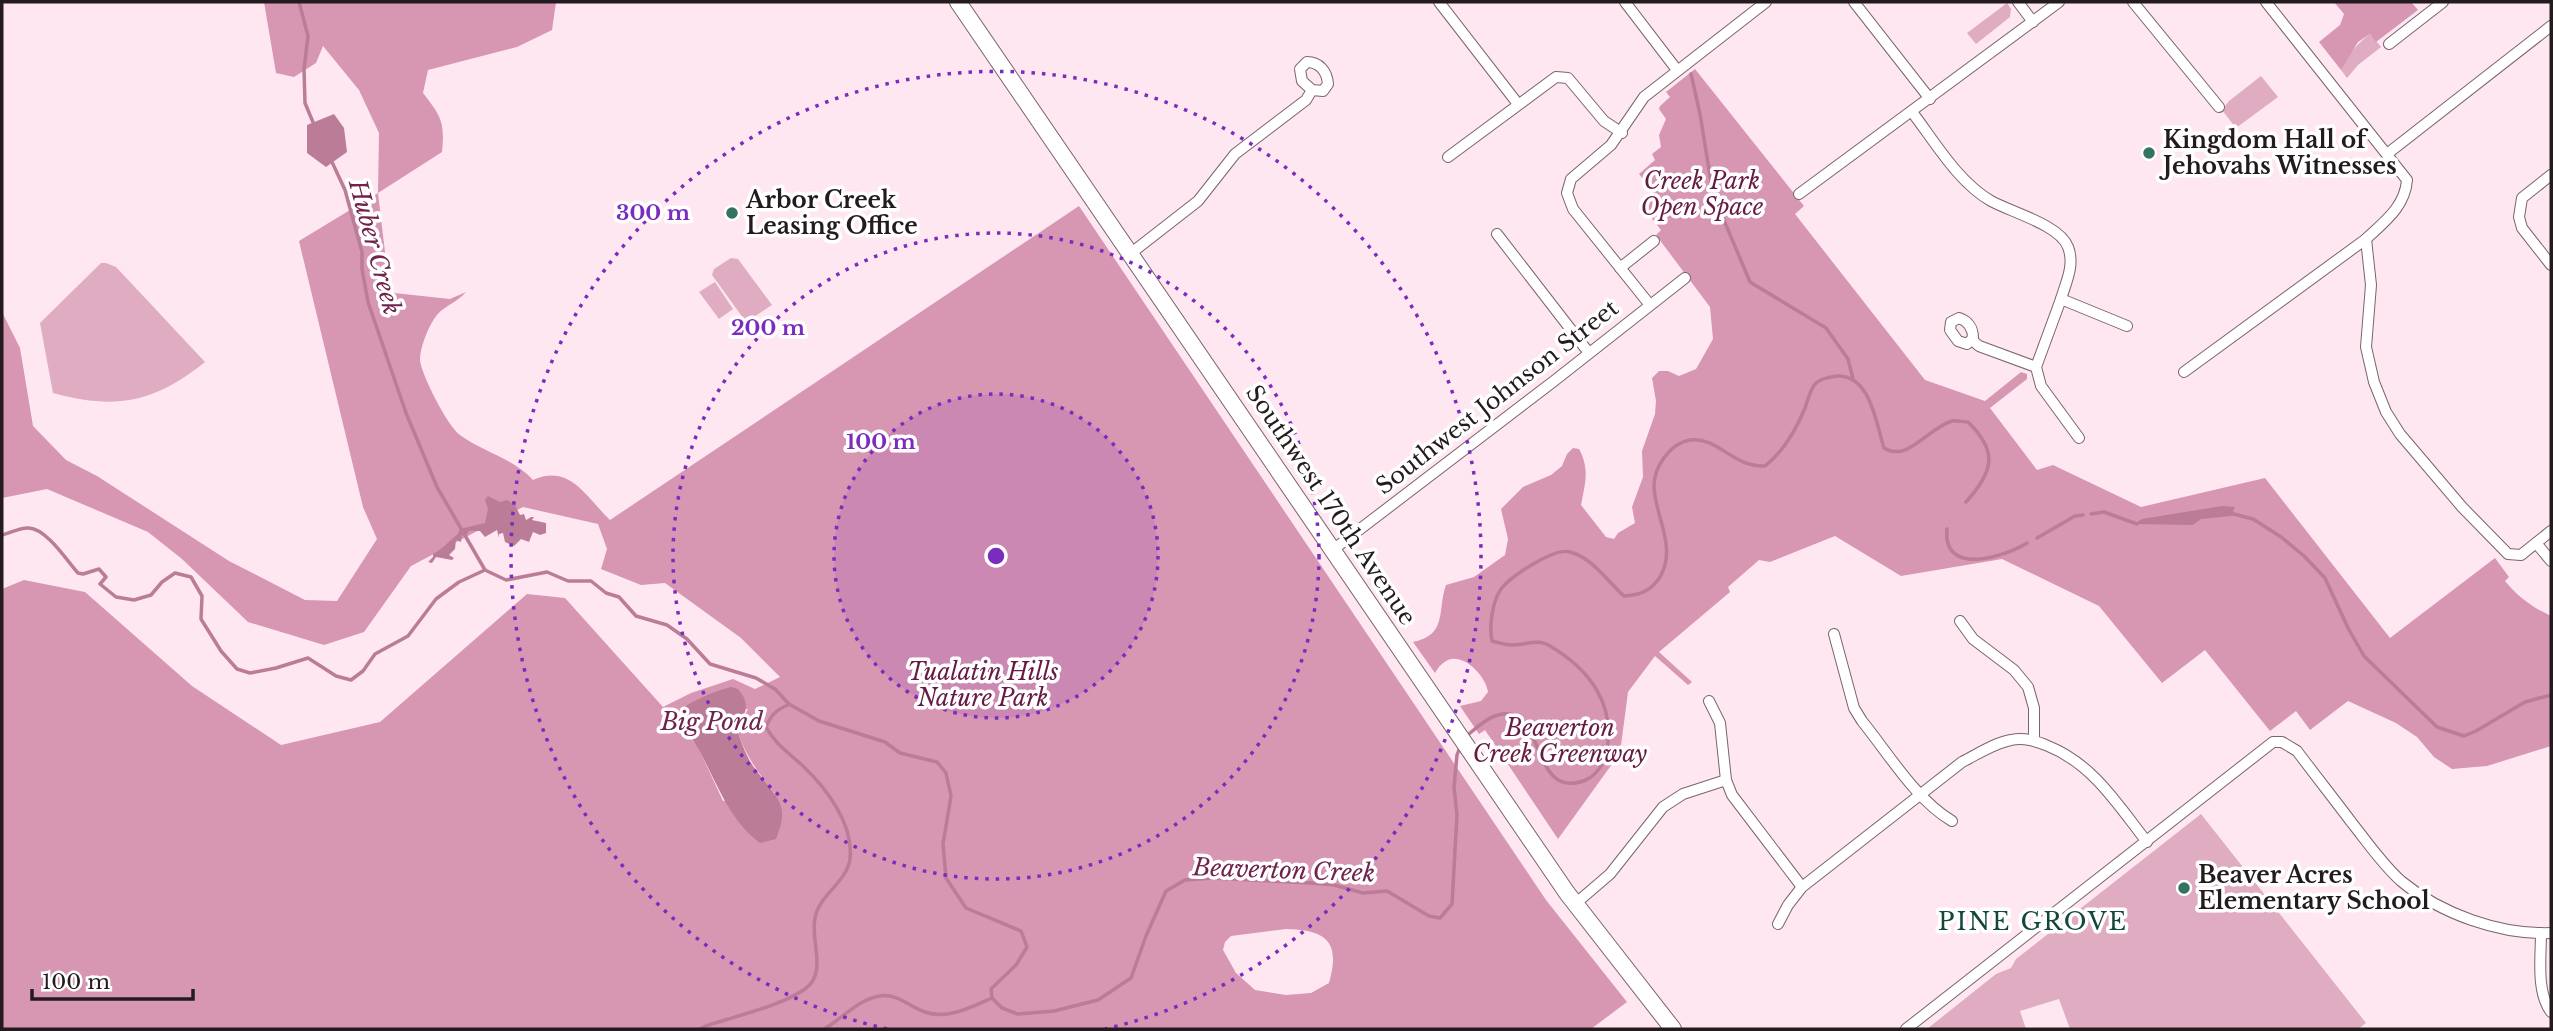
<svg xmlns="http://www.w3.org/2000/svg" width="2553" height="1031" font-family="'Libre Baskerville',serif">
	<style>
		.green { fill: #dfacc1 }
		.forest { fill: #d796b2; fill-rule: evenodd }
		.water { fill: #bb7c98 }
		.lines { fill: none; stroke-linecap: round; stroke-linejoin: round }
		.stream { stroke: #bb7c98; stroke-width: 3.5 }
		.minor-casing { stroke: #79656d; stroke-width: 12 }
		.secondary-casing { stroke: #79656d; stroke-width: 18 }
		.minor { stroke: #fff; stroke-width: 10 }
		.secondary { stroke: #fff; stroke-width: 16 }
		.ring { fill: none; stroke: #7b2cbf; stroke-width: 3.5; stroke-dasharray: 3.5 7 }
		.poi-dot { fill: #347361; stroke: #fff; stroke-width: 2.5 }
		.labels { text-anchor: middle; dominant-baseline: central; stroke-width: 7; stroke-linejoin: round; paint-order: stroke }
		.poi-label { font-size: 23px; font-weight: bold; fill: #231b1e; stroke: #fff; text-anchor: start }
		.park-label { font-size: 23px; font-style: italic; fill: #671b43; stroke: #fff }
		.street-label { font-size: 23px; fill: #231b1e; stroke: #fff }
		.water-label { font-size: 24px; font-style: italic; fill: #70234b; stroke: #fff }
		.neighbourhood-label { font-size: 24px; letter-spacing: 2px; fill: #13483a; stroke: #fff }
		.centre { fill: #7b2cbf; stroke: #fff; stroke-width: 3.5 }
		.ring-label { font-size: 21px; text-anchor: middle; font-weight: bold; fill: #7b2cbf; stroke: #fff; stroke-width: 7; stroke-linejoin: round; paint-order: stroke }
	</style>
	<rect width="100%" height="100%" fill="#ffe7f1"/>
	<!-- green -->
	<g class="green">
		<polygon points="2007,3 2011,9 2010,17 1976,44 1967,33"/>
		<path d="M2370 34 2381 47 2358 65 2347 78 2341 70C2346 56 2358 43 2370 34Z"/>
		<polygon points="2261,76 2278,97 2236,128 2222,110 2229,101"/>
		<polygon points="731,258 738,259 772,305 746,322 712,275 714,269"/>
		<path d="M101 263H106L116 267 205 362C154 403 116 410 53 393L40 323Z"/>
		<polygon points="715,282 733,309 719,319 699,292"/>
		<polygon points="2201,814 2366,1023 2358,1029 2070,1029 2059,999 2020,1011 2026,1029 1927,1029 1996,974 2011,968 2016,959"/>
	</g>
	<!-- forest -->
	<g class="forest">
		<path d="M264 2H556L552 30 517 47 428 70 423 93C441 116 445 122 442 152L378 193 385 252V283L394 293 450 299 466 292C457 303 442 306 434 319 427 330 420 348 420 360 421 374 448 427 460 435 483 452 513 458 533 480 570 463 587 498 610 520L1079 206 1546 900 1627 1002 1591 1029H2V589L24 580 85 592 192 686 281 745 380 722 527 594 565 598 663 707 691 693 733 679 755 689 780 677 741 638 665 583 641 585 601 569 607 549 598 524 523 507 411 566 364 632 324 645 248 622 182 559 148 532 47 489 2 498V312L20 348 33 426 66 460 97 476 229 561 305 600 337 601 377 539 363 507 299 241 378 193 379 133 359 90 323 46 316 63 294 77 276 73ZM748 709 737 729C744 754 759 774 775 794L723 801 698 747 672 715ZM1286 929C1326 930 1341 941 1329 983L1311 993 1286 995 1255 990 1236 973 1223 950 1225 942 1231 936Z"/>
		<polygon points="2334,2 2411,2 2418,10 2376,42 2370,34 2358,42 2341,70 2319,42 2340,25 2344,14"/>
		<path d="M1695 69 1804 206 1795 214 1925 380 1985 401 2021 372 2027 374V379L1990 408 2037 470 2053 465 2141 507 2265 478 2390 638 2495 558 2509 577 2505 581C2518 597 2532 607 2551 616V746L2487 766 2452 769 2434 757 2417 737 2396 723 2348 701 2310 730 2296 711 2270 731 2205 650 2162 683 2099 606 2002 559 1901 576 1835 536 1770 562 1759 560 1728 587 1730 592 1659 652 1692 682 1688 685 1655 656 1628 692 1620 753 1558 839 1485 730 1479 734 1460 706 1481 701 1488 692C1486 675 1459 647 1442 664 1439 666 1437 670 1435 673L1413 642C1448 635 1437 610 1446 585L1474 577 1505 555 1508 539 1501 509 1523 487 1551 475 1562 466 1567 454 1573 448 1579 449C1590 469 1585 484 1581 505L1606 537 1614 539 1618 533 1635 523 1632 507 1643 477 1642 451 1655 414 1656 401 1652 378 1659 371H1668L1679 376 1696 369 1713 339 1710 307 1656 235 1661 230 1643 207 1657 197 1639 174 1655 160 1652 154 1661 147 1659 135 1666 119 1659 109 1660 106 1670 97 1666 92Z"/>
	</g>
	<!-- water -->
	<g class="water">
		<polygon points="334,114 344,128 347,152 326,167 307,153 307,125"/>
		<path d="M488 496 500 502 507 500 515 505 520 515 524 514 526 520 531 517H534L532 520 546 523V533L540 535 533 532 529 542 521 539 514 546 505 542 503 533 499 534V538L497 530 485 537 480 531H469L466 536 462 535 461 542 456 540 455 549 449 555 454 558 452 560 436 557 432 563 428 562 433 557V554C444 548 449 541 457 535L460 529 485 523 488 509 485 500Z"/>
		<polygon points="2222,506 2235,507 2231,516 2201,519 2193,525 2134,524 2142,519"/>
		<path d="M731 687 738 689C751 704 746 712 737 729 741 742 747 759 756 770 764 781 776 793 781 806 784 818 780 828 776 839L760 843C729 820 717 783 699 750 692 737 681 726 671 715 691 702 708 693 731 687Z"/>
	</g>
	<g class="lines">
		<!-- stream -->
		<g class="stream">
			<polyline points="299,2 308,36 304,69 305,103 315,127"/>
			<polyline points="1691,74 1700,114 1713,194 1750,282 1826,328 1848,359 1853,379"/>
			<polyline points="332,162 345,190 362,252 362,269 368,302 406,413 437,487 485,570"/>
			<polyline points="2230,513 2253,519 2281,537 2304,556 2325,578 2348,628 2364,656 2437,727 2464,736 2476,731 2525,702 2551,695"/>
			<polyline points="2091,514 2104,512 2137,524"/>
			<path d="M1947 529C1942 577 2005 557 2027 543"/>
			<path d="M2 535C10 533 21 527 29 528 47 529 67 561 78 573L83 574 99 569 106 577 100 584 116 597 134 600 151 595 162 582 175 573 191 577 202 596 201 619 221 651 237 669 250 673 276 668 308 658 336 676 351 680 363 671 375 654 408 636 436 599 459 582 485 570"/>
			<polyline points="2037,538 2075,516 2083,515"/>
			<polyline points="485,570 506,580 547,572 568,581 591,581 606,593 619,597 636,616 667,625 687,639 710,664 756,678 775,689 789,704 819,721 885,742 900,753 937,762 946,773 951,796 943,844 946,878 966,908 1021,931 1027,947 1016,965 991,989 992,998 1002,1008 1018,1014 1054,1011 1098,1000 1131,978 1146,936 1166,891 1185,880 1213,878 1311,883 1334,885 1363,893 1387,891 1429,916 1440,918 1452,904 1457,815 1454,787 1457,755 1460,747"/>
			<path d="M1465 737C1473 731 1485 719 1495 716 1548 697 1527 803 1586 780 1597 775 1605 762 1607 750 1615 703 1589 669 1550 646 1538 638 1526 645 1513 645 1507 645 1499 643 1492 641 1489 627 1492 602 1501 589 1511 576 1555 547 1570 552 1593 558 1607 581 1624 596 1640 595 1651 591 1660 577 1677 548 1656 518 1654 488 1653 468 1670 443 1690 440 1717 436 1734 468 1765 466 1784 451 1796 430 1805 408 1808 400 1810 389 1816 383 1821 378 1830 377 1837 376 1871 375 1876 424 1884 448 1908 463 1929 427 1952 421 1956 420 1963 422 1968 422 1999 452 1993 472 1966 502"/>
			<path d="M700 1029C708 1024 717 1023 725 1020 751 1012 783 1004 805 989 828 973 810 941 815 918 819 895 847 882 850 859 854 824 826 788 803 766 789 753 775 744 766 727 771 715 776 710 788 705"/>
			<path d="M824 1029C842 1019 858 999 880 996 897 993 910 1007 925 1012 948 1020 971 1007 992 998"/>
		</g>
		<defs>
			<g id="minor">
				<polyline points="1439,2 1518,104"/>
				<polyline points="1625,2 1677,70"/>
				<polyline points="1854,2 1930,99"/>
				<polyline points="2018,2 2033,22"/>
				<polyline points="2133,2 2219,107"/>
				<path d="M2266 2 2407 180C2405 207 2384 222 2366 239L2371 285 2366 347 2374 382 2386 412 2400 434 2462 507 2508 554 2521 555 2551 531"/>
				<polyline points="2389,44 2443,2"/>
				<path d="M1307 62C1319 62 1327 71 1328 84L1323 91 1312 90 1302 81 1300 69Z"/>
				<path d="M1912 112C1935 142 1958 182 1991 201 2011 212 2060 225 2068 247 2075 265 2066 282 2061 299"/>
				<polyline points="2387,154 2551,26"/>
				<polyline points="1448,157 1556,77 1568,78 1604,121 1622,133"/>
				<polyline points="2551,175 2522,198 2519,217 2522,228 2551,265"/>
				<polyline points="1799,194 2059,2"/>
				<polyline points="1497,234 1589,353"/>
				<polyline points="1130,254 1198,201 1235,154 1306,100 1312,90"/>
				<polyline points="1620,268 1654,241"/>
				<polyline points="1650,305 1573,209 1567,193 1571,179 1611,145 1644,97 1766,2"/>
				<path d="M1959 318C1968 321 1973 328 1973 338L1967 344 1958 341 1950 330 1951 322Z"/>
				<polyline points="1972,340 1979,346 2036,367"/>
				<polyline points="2184,372 2366,239"/>
				<polyline points="2079,438 2041,386 2036,367 2061,299 2127,326"/>
				<polyline points="2536,543 2551,561"/>
				<polyline points="1334,549 1554,381 1685,278"/>
				<polyline points="1960,621 1973,639 2014,670 2028,687 2034,708 2034,740"/>
				<path d="M1834 634 1854 708 1862 721C1888 753 1916 800 1952 821"/>
				<polyline points="1709,701 1720,723 1726,780 1732,795 1802,887"/>
				<polyline points="1575,904 1610,874 1663,807 1683,794 1726,780"/>
				<path d="M1778 924 1788 905 1802 887 1962 762C1978 754 1994 743 2011 740 2024 737 2036 741 2048 746 2093 764 2118 805 2147 842"/>
				<path d="M2541 933C2541 957 2536 992 2551 1012"/>
				<path d="M1906 1029 2273 742H2282L2297 751C2315 775 2334 799 2352 823 2368 843 2382 864 2401 881 2441 914 2500 935 2551 933"/>
			</g>
			<polyline id="secondary" points="958,2 1567,893 1673,1029"/>
		</defs>
		<!-- minor casing -->
		<use href="#minor" class="minor-casing"/>
		<!-- secondary casing -->
		<use href="#secondary" class="secondary-casing"/>
		<!-- minor -->
		<use href="#minor" class="minor"/>
		<!-- secondary -->
		<use href="#secondary" class="secondary"/>
	</g>
	<!-- distance rings -->
	<circle cx="996" cy="556" r="162" fill="#7b2cbf" fill-opacity=".12"/>
	<g class="ring">
		<circle cx="996" cy="556" r="162"/>
		<circle cx="996" cy="556" r="323"/>
		<path d="M887 1029A485 485 0 1 1 1105 1029"/>
	</g>
	<!-- markers -->
	<g class="poi-dot">
		<circle cx="2149" cy="153" r="7"/>
		<circle cx="732" cy="213" r="7"/>
		<circle cx="2184" cy="888" r="7"/>
	</g>
	<g class="labels">
		<!-- poi labels -->
		<g class="poi-label">
			<text x="2163" y="140">Kingdom Hall of<tspan x="2163" dy="26">Jehovahs Witnesses</tspan></text>
			<text x="746" y="200">Arbor Creek<tspan x="746" dy="26">Leasing Office</tspan></text>
			<text x="2198" y="875">Beaver Acres<tspan x="2198" dy="26">Elementary School</tspan></text>
		</g>
		<!-- park labels -->
		<g class="park-label">
			<text x="1702" y="181">Creek Park<tspan x="1702" dy="26">Open Space</tspan></text>
			<text x="983" y="672">Tualatin Hills<tspan x="983" dy="26">Nature Park</tspan></text>
			<text x="1560" y="728">Beaverton<tspan x="1560" dy="26">Creek Greenway</tspan></text>
		</g>
		<!-- street labels -->
		<g class="street-label">
			<text transform="translate(1497 397) rotate(-38)">Southwest Johnson Street</text>
			<text transform="translate(1331 505) rotate(56)">Southwest 170th Avenue</text>
		</g>
		<!-- water labels -->
		<g class="water-label">
			<text transform="translate(375 247) rotate(75)">Huber Creek</text>
			<text x="712" y="721">Big Pond</text>
			<text transform="translate(1284 870) rotate(2)">Beaverton Creek</text>
		</g>
		<!-- neighbourhood labels -->
		<g class="neighbourhood-label">
			<text x="2033" y="921">PINE GROVE</text>
		</g>
	</g>
	<circle cx="996" cy="556" r="10" class="centre"/>
	<g class="ring-label">
		<text x="653" y="220">300 m</text>
		<text x="768" y="335">200 m</text>
		<text x="881" y="449">100 m</text>
	</g>
	<!-- border -->
	<rect width="2553" height="1031" fill="none" stroke="#231b1e" stroke-width="7"/>
	<!-- scale -->
	<path d="M32 989v10h161v-10" fill="none" stroke="#231b1e" stroke-width="3.5"/>
	<text x="42" y="989" font-size="21" fill="#231b1e" stroke="#ffffff" stroke-width="5" paint-order="stroke">100 m</text>
</svg>
